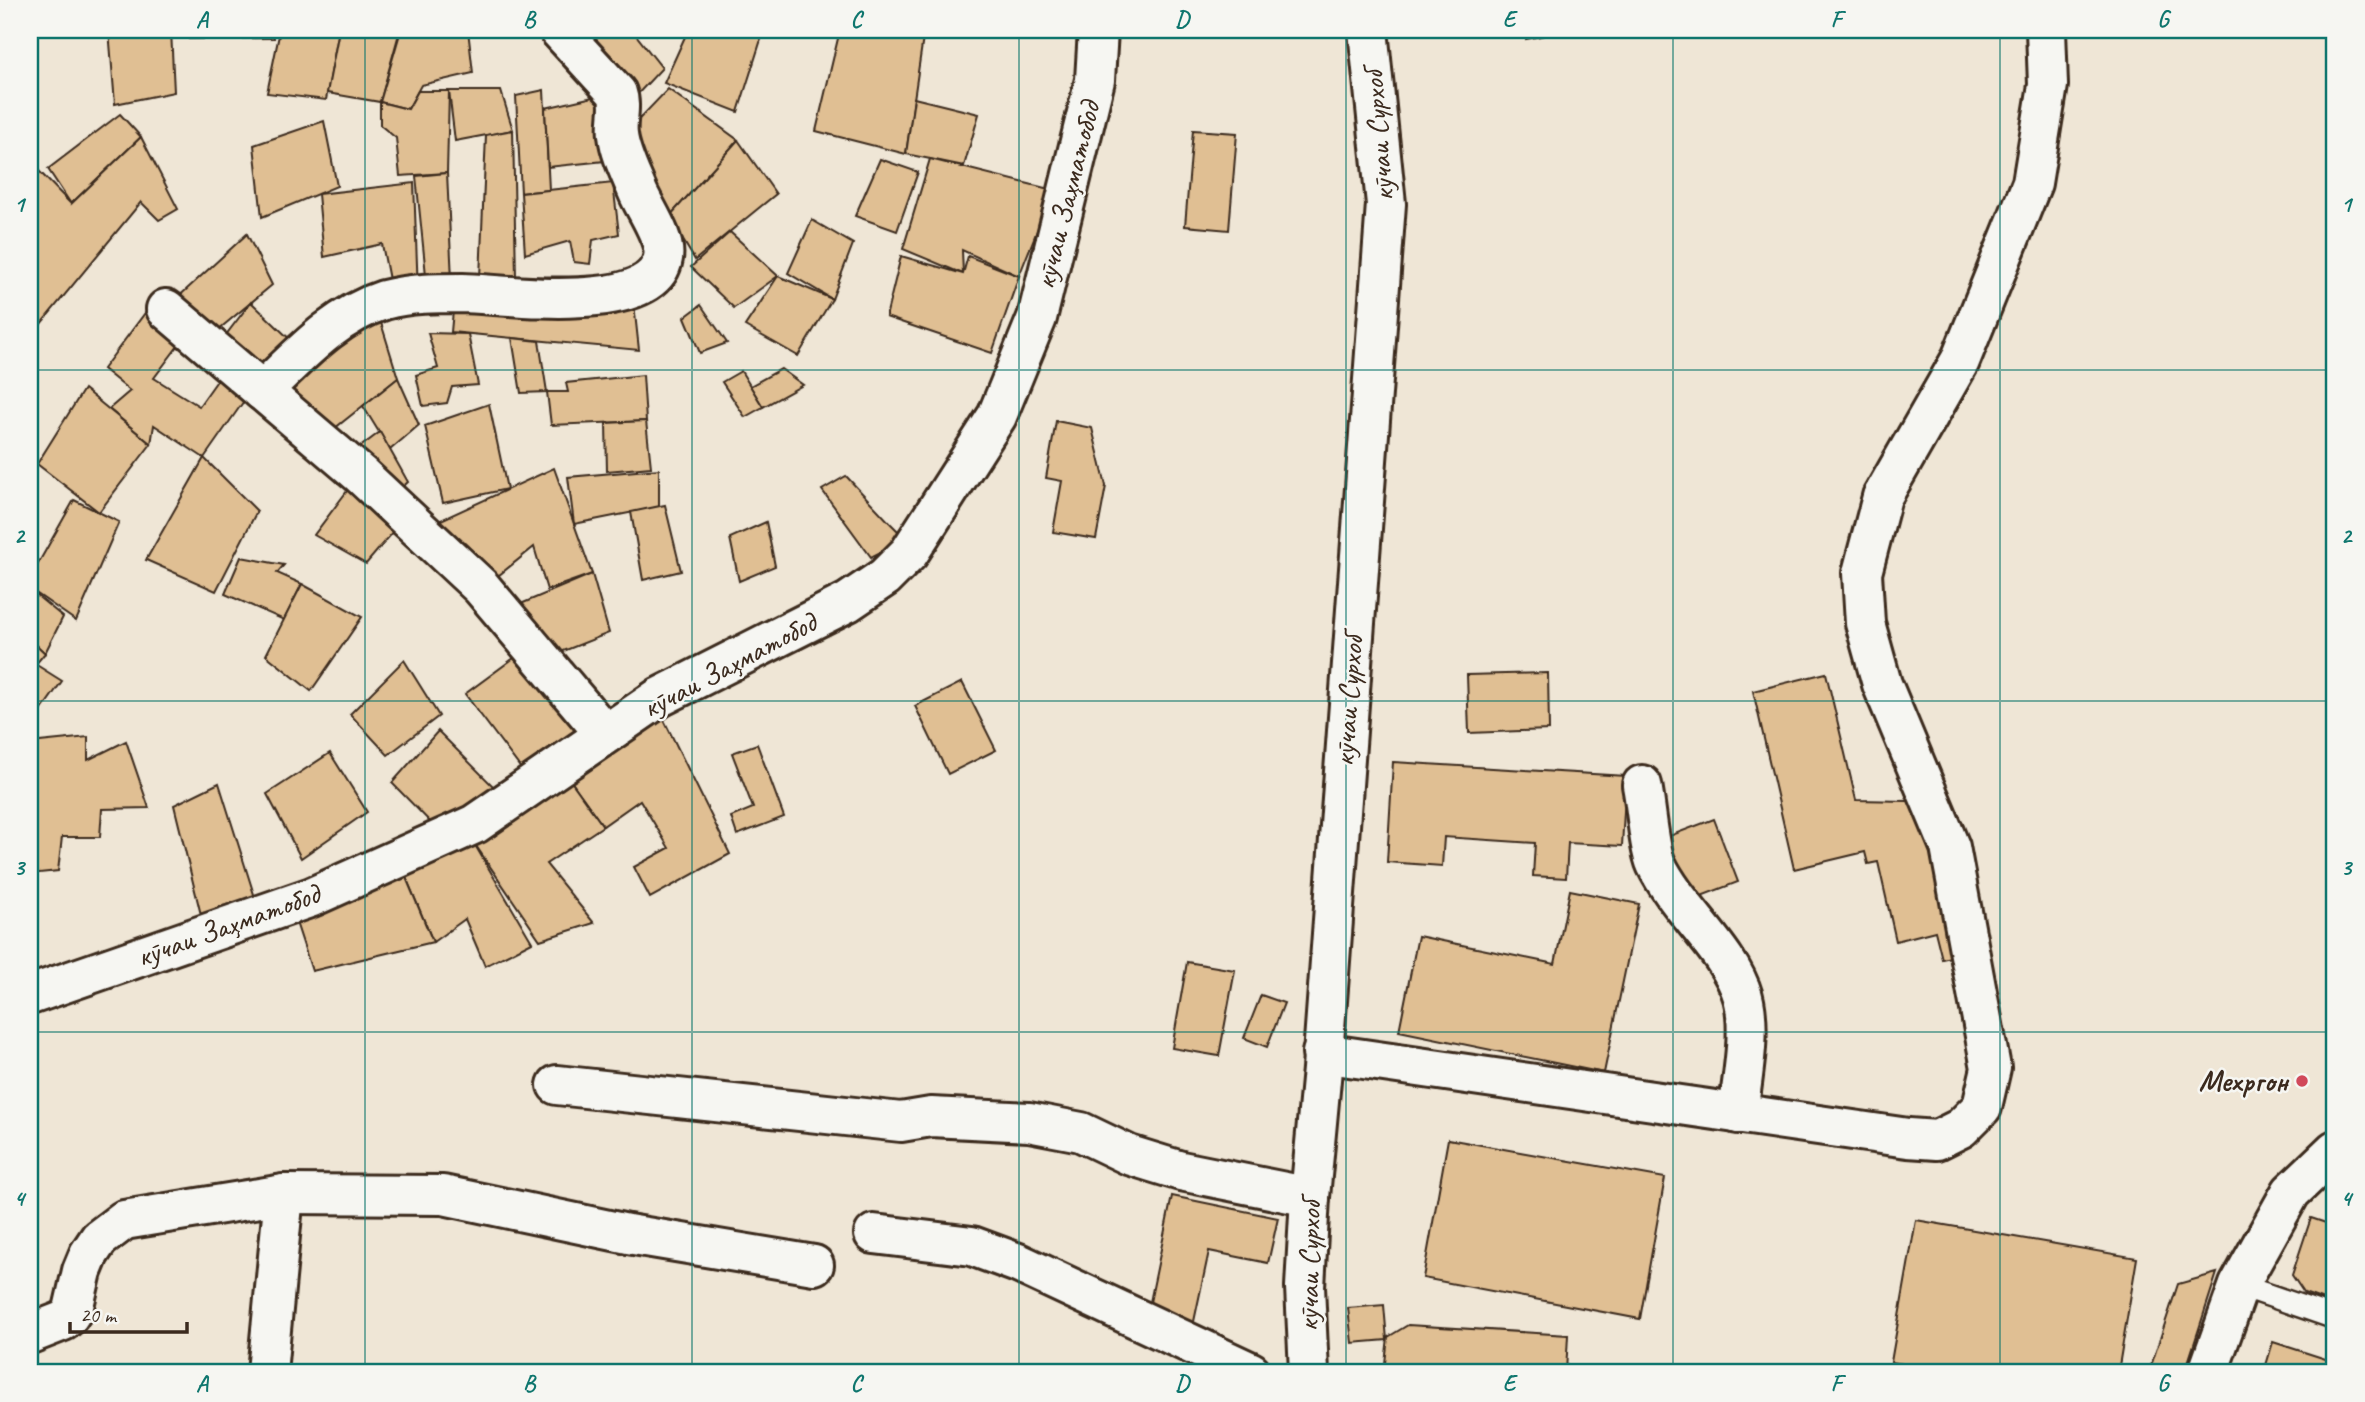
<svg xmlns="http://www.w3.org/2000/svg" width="2365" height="1402" font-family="Caveat,sans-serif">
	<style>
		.building { fill: #e0bf93; stroke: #3b2a1e; stroke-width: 2 }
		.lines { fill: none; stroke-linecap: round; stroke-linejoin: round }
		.service-casing { stroke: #3b2a1e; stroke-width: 26 }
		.minor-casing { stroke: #3b2a1e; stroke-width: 44 }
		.service { stroke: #f6f6f2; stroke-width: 21 }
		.minor { stroke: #f6f6f2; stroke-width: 38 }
		.grid { fill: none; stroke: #0f766e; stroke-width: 2; stroke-opacity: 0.55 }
		.poi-dot { fill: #d1495b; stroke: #f6f6f2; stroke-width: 2.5 }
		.labels { text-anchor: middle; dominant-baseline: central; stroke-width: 5; stroke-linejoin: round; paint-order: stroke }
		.street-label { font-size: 30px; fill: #3b2a1e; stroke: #f6f6f2 }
		.poi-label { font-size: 30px; font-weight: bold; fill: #3b2a1e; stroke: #f6f6f2; text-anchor: end }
		.neatline { fill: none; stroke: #0f766e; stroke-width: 2.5 }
		.grid-label { font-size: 23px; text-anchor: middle; font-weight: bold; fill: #0f766e }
	</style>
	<rect width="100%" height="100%" fill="#efe6d6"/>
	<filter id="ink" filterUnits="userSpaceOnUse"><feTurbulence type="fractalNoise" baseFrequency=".0143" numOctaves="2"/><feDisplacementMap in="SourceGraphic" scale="14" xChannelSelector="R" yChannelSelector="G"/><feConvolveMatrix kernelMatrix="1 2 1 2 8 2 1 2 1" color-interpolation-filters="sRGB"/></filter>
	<g filter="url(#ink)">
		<!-- building -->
		<g class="building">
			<polygon points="109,30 171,30 174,92 115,104"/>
			<polygon points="188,30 273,30 274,38 189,39"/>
			<polygon points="280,30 339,30 326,100 267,93"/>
			<polygon points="339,30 400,30 380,102 327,93"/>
			<polygon points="401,30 468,30 473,73 421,85 408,109 380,102"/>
			<polygon points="576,30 632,30 662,68 634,98"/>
			<polygon points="688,30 764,30 738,112 664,83"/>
			<polygon points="840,30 924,31 906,154 816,131"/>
			<polygon points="1524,30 1569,30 1526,39"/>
			<polygon points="668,89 738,140 669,217 619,140"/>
			<polygon points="544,90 549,190 521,193 516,96"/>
			<polygon points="418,91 449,91 447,173 400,176 396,138 380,125 380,102 408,109"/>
			<polygon points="449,91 501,91 513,130 455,141"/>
			<polygon points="606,94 614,160 548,167 545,108"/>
			<polygon points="914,98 979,114 964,166 906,154"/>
			<polygon points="120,114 141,137 71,204 48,169"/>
			<polygon points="324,121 337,186 262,217 254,145"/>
			<polygon points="513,130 516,277 480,278 486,135"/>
			<polygon points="1193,130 1237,133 1229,230 1185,226"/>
			<polygon points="141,137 178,209 159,220 141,202 31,336 30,184 38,170 71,204"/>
			<polygon points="738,140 776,194 695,260 669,217"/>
			<polygon points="880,159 918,172 897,231 855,216"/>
			<polygon points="930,159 1053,190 1019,276 962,250 963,274 903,249"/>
			<polygon points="447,173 452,280 427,285 416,176"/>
			<polygon points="414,183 418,293 391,290 382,244 324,257 318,194"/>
			<polygon points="613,183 619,234 593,240 590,264 574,262 570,241 525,254 521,193"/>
			<polygon points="812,220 853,244 832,299 788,273"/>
			<polygon points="730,232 778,276 734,308 691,267"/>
			<polygon points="247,234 272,285 212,335 175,300"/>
			<polygon points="901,256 963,274 968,256 1019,276 992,353 886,317"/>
			<polygon points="778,276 832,299 798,356 745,326"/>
			<polygon points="454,300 634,304 639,350 451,332"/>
			<polygon points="154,301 184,338 154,378 199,406 221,375 246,398 204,458 154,425 151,444 109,409 130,391 103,369"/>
			<polygon points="251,302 298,347 265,377 219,344"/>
			<polygon points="701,305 727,343 700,353 685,317"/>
			<polygon points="378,313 398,378 320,440 278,385"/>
			<polygon points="428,333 468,334 478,385 452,387 447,403 423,406 416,375 438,368"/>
			<polygon points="512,338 539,341 547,392 521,393"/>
			<polygon points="781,369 803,385 763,407 750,386"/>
			<polygon points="741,371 763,407 745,417 722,382"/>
			<polygon points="643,375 646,421 551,425 547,392 568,392 566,383"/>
			<polygon points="398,378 419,425 390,450 363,406"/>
			<polygon points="84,389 151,444 99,512 37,464"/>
			<polygon points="489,404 507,489 443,503 425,426"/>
			<polygon points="646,421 651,467 607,471 606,423"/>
			<polygon points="1056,421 1092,428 1106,486 1096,539 1053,532 1062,481 1046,478"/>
			<polygon points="380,432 408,482 388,500 351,454"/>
			<polygon points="204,458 257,511 216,591 146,560"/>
			<polygon points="554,468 592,574 547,590 534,547 488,584 430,525"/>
			<polygon points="659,469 659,507 574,524 568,477"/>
			<polygon points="846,476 891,524 906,539 871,557 822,490"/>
			<polygon points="353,483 406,517 366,564 314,535"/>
			<polygon points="74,500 119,522 76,621 30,589 30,578"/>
			<polygon points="665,505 681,571 643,580 631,512"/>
			<polygon points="766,522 775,566 739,581 730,538"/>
			<polygon points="241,557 284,565 277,573 302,584 284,620 225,594"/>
			<polygon points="592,574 609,633 551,656 516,606"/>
			<polygon points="302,584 362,617 311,691 266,655"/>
			<polygon points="30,590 63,617 45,653 30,639"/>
			<polygon points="30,639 45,653 30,671"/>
			<polygon points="518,655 584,733 528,778 465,694"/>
			<polygon points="404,660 439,716 388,755 350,714"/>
			<polygon points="35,664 62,681 41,711 30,703 30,671"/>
			<polygon points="1548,673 1549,730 1469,733 1467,675"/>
			<polygon points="1826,673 1856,800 1908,801 1934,809 1967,953 1942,959 1935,931 1896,941 1878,862 1868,864 1865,852 1794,869 1753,691"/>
			<polygon points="962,682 996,750 948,774 915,706"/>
			<polygon points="662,716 730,854 650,898 634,867 669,848 640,800 603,826 568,777"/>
			<polygon points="438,731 497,790 436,828 392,783"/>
			<polygon points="88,737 88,760 126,741 149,808 102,809 100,837 62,837 58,871 30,874 30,743"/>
			<polygon points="757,744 784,817 737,835 731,817 753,808 732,753"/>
			<polygon points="330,753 367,812 301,858 267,794"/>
			<polygon points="1393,762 1626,776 1622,846 1568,843 1566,878 1533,876 1535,843 1444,837 1442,866 1387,862"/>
			<polygon points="568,777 603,826 546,864 594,923 540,940 472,840"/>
			<polygon points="219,783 257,904 202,919 174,805"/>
			<polygon points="1714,819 1738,882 1688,901 1664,838"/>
			<polygon points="472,840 532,942 485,966 465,919 433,942 405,875"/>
			<polygon points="405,875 433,942 312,971 295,919"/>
			<polygon points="1570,890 1639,904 1604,1073 1399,1031 1418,936 1555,964"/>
			<polygon points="1187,962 1235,970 1219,1056 1172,1048"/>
			<polygon points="1261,995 1284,1003 1267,1047 1244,1038"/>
			<polygon points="1448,1139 1665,1178 1640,1319 1423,1278"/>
			<polygon points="1172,1196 1278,1218 1268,1263 1209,1251 1189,1345 1143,1336"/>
			<polygon points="2311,1218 2335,1226 2335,1304 2304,1293 2292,1275"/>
			<polygon points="1916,1220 2137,1258 2118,1372 1953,1372 1891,1362"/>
			<polygon points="2217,1273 2185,1372 2149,1372 2178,1284"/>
			<polygon points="1384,1305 1387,1340 1352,1343 1348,1308"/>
			<polygon points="1408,1325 1568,1335 1566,1372 1384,1372 1388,1337"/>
			<polygon points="2273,1342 2335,1362 2335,1372 2264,1372"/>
		</g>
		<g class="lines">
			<defs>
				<polyline id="service" points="2239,1285 2335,1318"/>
				<g id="minor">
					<polyline points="166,309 360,474 481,587 605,734"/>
					<path d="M262 391C299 356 334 316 384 300 410 293 436 293 463 293 506 294 653 316 663 258 667 239 644 208 637 190 630 173 620 153 618 135 616 121 622 107 617 93L559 30"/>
					<path d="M1642 785C1646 804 1649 848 1656 864 1678 910 1730 951 1743 997 1752 1031 1742 1079 1738 1114"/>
					<polyline points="30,995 312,897 475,824 660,697 848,602 885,577 909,553 997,416 1037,318 1095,80 1098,30"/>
					<polyline points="1322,1053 1908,1138 1937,1140 1961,1128 1982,1107 1991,1068 1950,847 1882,684 1865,623 1862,573 1882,497 1960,361 2032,183 2048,85 2046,30"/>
					<polyline points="557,1085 901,1122 931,1117 1029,1122 1081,1132 1129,1155 1181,1171 1310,1197"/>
					<polyline points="284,1194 443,1195 628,1234 814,1265"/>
					<polyline points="874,1234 972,1246 1018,1263 1251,1372"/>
					<polyline points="30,1334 63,1321 69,1316 73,1310 82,1271 89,1254 99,1239 124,1220 284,1194 267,1372"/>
					<polyline points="1309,1372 1305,1287 1310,1197 1322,1069 1386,204 1368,30"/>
					<polyline points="2208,1372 2239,1285 2291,1192 2335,1150"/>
				</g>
			</defs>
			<!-- service casing -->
			<use href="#service" class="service-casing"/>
			<!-- minor casing -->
			<use href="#minor" class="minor-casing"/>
			<!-- service -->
			<use href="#service" class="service"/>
			<!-- minor -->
			<use href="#minor" class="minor"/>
		</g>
	</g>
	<!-- grid -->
	<path class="grid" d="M365 30V1372M692 30V1372M1019 30V1372M1346 30V1372M1673 30V1372M2000 30V1372M30 370H2335M30 701H2335M30 1032H2335"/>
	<!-- markers -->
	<circle class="poi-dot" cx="2302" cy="1081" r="7"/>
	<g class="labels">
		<!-- street labels -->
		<g class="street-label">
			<text transform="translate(1378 136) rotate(-95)">кӯчаи Сурхоб</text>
			<text transform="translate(1067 195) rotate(-76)">кӯчаи Заҳматобод</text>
			<text transform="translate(729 665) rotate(-28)">кӯчаи Заҳматобод</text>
			<text transform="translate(1348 701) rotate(-86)">кӯчаи Сурхоб</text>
			<text transform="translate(228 925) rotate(-20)">кӯчаи Заҳматобод</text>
			<text transform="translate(1309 1266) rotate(-89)">кӯчаи Сурхоб</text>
		</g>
		<!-- poi labels -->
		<g class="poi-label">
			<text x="2288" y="1081">Мехргон</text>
		</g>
	</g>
	<!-- margin -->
	<rect width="2365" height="1402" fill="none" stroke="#f6f6f2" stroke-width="77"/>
	<!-- scale -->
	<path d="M70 1322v10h117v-10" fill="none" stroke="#3b2a1e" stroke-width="3.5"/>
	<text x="80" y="1322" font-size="21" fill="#3b2a1e" stroke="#f6f6f2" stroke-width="5" paint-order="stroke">20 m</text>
	<rect x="38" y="38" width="2288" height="1326" class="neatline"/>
	<g class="grid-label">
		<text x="202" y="27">A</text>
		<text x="529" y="27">B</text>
		<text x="856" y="27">C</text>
		<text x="1182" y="27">D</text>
		<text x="1509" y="27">E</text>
		<text x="1836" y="27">F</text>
		<text x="2163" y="27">G</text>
		<text x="19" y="212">1</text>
		<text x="2346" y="212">1</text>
		<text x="19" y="543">2</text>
		<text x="2346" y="543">2</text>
		<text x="19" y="875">3</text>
		<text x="2346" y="875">3</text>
		<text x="19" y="1206">4</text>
		<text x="2346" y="1206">4</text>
		<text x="202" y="1391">A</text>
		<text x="529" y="1391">B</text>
		<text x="856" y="1391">C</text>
		<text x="1182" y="1391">D</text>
		<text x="1509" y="1391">E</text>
		<text x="1836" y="1391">F</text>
		<text x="2163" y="1391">G</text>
	</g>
</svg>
